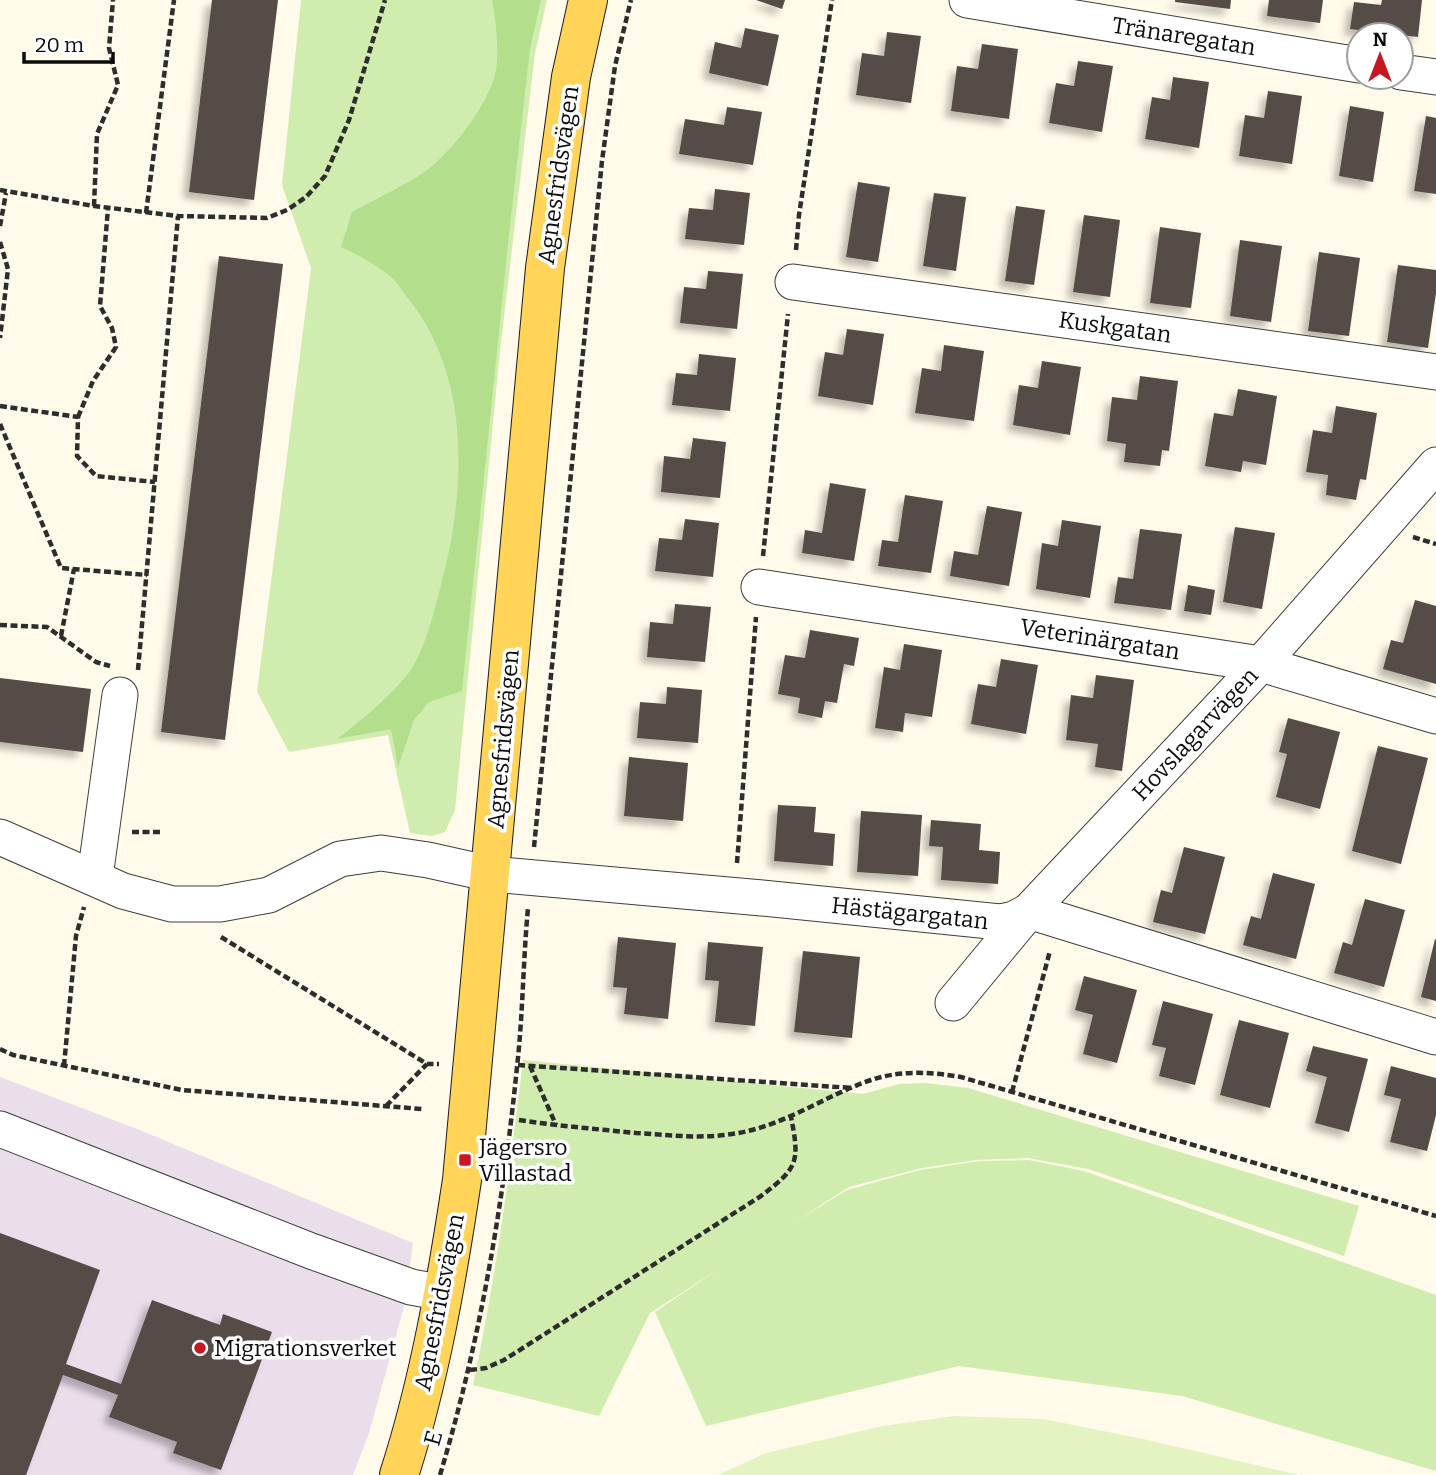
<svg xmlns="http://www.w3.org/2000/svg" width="1436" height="1475" font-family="Bitter,serif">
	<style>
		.industrial { fill: #eadeeb }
		.green { fill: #d0edaf }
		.forest { fill: #b3df8d }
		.pitch { fill: #e3f3c2 }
		.building { fill: #554c46; filter: url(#shadow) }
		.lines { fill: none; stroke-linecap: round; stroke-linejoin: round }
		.minor-casing { stroke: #3e3e3e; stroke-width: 37 }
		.major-casing { stroke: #1c1c1c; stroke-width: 40 }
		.path { stroke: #2d2d2d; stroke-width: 4.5; stroke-dasharray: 7 3.5; stroke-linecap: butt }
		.minor { stroke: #fff; stroke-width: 35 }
		.major { stroke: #ffd459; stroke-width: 38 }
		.poi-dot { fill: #c71722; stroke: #fff; stroke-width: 2.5 }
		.labels { text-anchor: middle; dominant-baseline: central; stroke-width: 7; stroke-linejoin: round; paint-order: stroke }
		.street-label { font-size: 23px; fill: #0b0b0b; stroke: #fff }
		.poi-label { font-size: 23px; fill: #0b0b0b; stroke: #fff; text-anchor: start }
	</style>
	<defs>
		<filter id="shadow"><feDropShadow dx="-6" dy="6" stdDeviation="3.5" flood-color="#0004"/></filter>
	</defs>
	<rect width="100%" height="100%" fill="#fffae9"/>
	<!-- industrial -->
	<polygon class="industrial" points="0,1077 137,1129 413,1243 405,1303 369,1433 353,1475 0,1475"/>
	<!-- green -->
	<g class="green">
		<polygon points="301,0 547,0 535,53 500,351 455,810 445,832 432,836 410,833 388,735 289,752 257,692 311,268 282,185"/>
		<path d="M523 1060 863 1094 899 1084 926 1083 968 1088 1359 1206 1344 1256 1088 1169 1028 1158 976 1160 922 1168 849 1187 796 1221 847 1190 920 1170 980 1161 1029 1160 1084 1171 1436 1295V1471L1182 1396 959 1366 706 1426 655 1312 716 1271 650 1313 599 1416 473 1385C496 1277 510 1170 523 1060Z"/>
	</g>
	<!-- forest -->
	<path class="forest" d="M492 0H541L530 49 510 225 462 691 429 702 414 720 398 767 391 729 337 739C363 718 390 698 410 671 426 648 435 608 442 581 466 489 471 375 407 297 401 289 395 279 386 273 373 263 356 254 341 247L352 212C375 199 411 183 431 167 456 146 490 102 496 70 499 48 496 21 492 0Z"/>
	<!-- pitch -->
	<polygon class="pitch" points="954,1416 1043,1419 1143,1439 1299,1475 718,1475 766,1453 883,1426"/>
	<!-- building -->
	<g class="building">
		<polygon points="212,0 278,0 254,200 189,192"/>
		<polygon points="756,0 785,0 782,9"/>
		<polygon points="1175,0 1231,0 1230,9 1175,2"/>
		<polygon points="1269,0 1323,0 1320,23 1267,16"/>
		<polygon points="1382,0 1422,0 1418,37 1350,29 1354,2 1381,5"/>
		<polygon points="745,28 779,35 768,86 709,73 715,42 741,48"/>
		<polygon points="887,32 921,36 911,103 856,95 862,53 884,56"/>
		<polygon points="982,44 1018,49 1009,119 951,111 957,66 978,69"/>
		<polygon points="1078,61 1113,66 1102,132 1049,123 1056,83 1074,86"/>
		<polygon points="1173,77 1209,82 1199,148 1145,139 1152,97 1170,100"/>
		<polygon points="1268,91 1302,96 1292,164 1239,156 1245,115 1264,118"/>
		<polygon points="1350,106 1384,112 1373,182 1339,176"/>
		<polygon points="727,107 762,112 753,165 679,154 685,119 724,125"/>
		<polygon points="1426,116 1436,118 1436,194 1414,191"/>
		<polygon points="858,182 890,187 878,262 846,257"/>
		<polygon points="715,189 750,193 744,245 685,239 689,208 713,210"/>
		<polygon points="934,193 966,197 956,271 923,266"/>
		<polygon points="1016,206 1045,210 1034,285 1005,281"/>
		<polygon points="1084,215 1120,220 1110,297 1073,292"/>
		<polygon points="1160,227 1201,233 1191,308 1150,303"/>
		<polygon points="1240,240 1282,246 1271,322 1230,316"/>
		<polygon points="1319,252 1360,258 1349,336 1308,331"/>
		<polygon points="219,256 283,264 225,740 161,732"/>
		<polygon points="1398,265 1436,270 1436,293 1428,348 1387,342"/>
		<polygon points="708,271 743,274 737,329 680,323 684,287 706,289"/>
		<polygon points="847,329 884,334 873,405 818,396 825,352 843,355"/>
		<polygon points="944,345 984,351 974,421 915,413 922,368 941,371"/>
		<polygon points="699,354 736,358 730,411 672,405 676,373 697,375"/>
		<polygon points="1042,361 1081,367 1070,435 1013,425 1019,385 1038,388"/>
		<polygon points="1140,376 1178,381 1169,451 1162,450 1160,466 1124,462 1126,444 1107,441 1112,397 1137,400"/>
		<polygon points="1238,389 1277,396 1266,465 1243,461 1241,472 1205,466 1214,413 1233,416"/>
		<polygon points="1336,406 1377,413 1366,480 1360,479 1356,500 1326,495 1328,475 1306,472 1313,430 1332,433"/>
		<polygon points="693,438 726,442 720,498 661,492 664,456 690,459"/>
		<polygon points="830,483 866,489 854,561 802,553 805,530 822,533"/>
		<polygon points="905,495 943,501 931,573 878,566 882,540 898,542"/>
		<polygon points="987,506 1022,512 1009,586 950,576 954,551 978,555"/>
		<polygon points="685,519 719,523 713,577 655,571 659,538 682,540"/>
		<polygon points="1062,520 1101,526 1090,598 1036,589 1042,543 1058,546"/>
		<polygon points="1235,527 1275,533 1262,609 1223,602"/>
		<polygon points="1140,529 1182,534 1171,610 1114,603 1118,577 1133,579"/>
		<polygon points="1188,585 1215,590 1211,615 1184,611"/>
		<polygon points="1415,600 1436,606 1436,684 1383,669 1391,640 1403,643"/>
		<polygon points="675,604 711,607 705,662 647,657 650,622 673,624"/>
		<polygon points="810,630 859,638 854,666 844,664 837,703 825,701 822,718 798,713 800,698 778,694 785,655 805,658"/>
		<polygon points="904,644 942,650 932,717 905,713 903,732 875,728 884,667 900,670"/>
		<polygon points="1001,659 1038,665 1026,734 971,724 978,684 996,687"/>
		<polygon points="1096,675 1134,680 1122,771 1095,767 1098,744 1066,740 1071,695 1093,698"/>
		<polygon points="0,678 91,689 83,752 0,742"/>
		<polygon points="667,687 702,690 698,743 637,738 640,702 666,704"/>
		<polygon points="1288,718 1340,732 1320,809 1276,797 1287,754 1279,752"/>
		<polygon points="1378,746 1428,758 1401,864 1352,851"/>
		<polygon points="629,757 688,763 683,821 624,816"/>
		<polygon points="778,805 816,807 814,832 835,834 833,866 774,861"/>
		<polygon points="861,811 922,815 918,876 857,872"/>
		<polygon points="931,820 981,824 979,850 1000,852 998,884 941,880 943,847 929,846"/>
		<polygon points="1184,847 1225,857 1205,934 1153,922 1161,890 1172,893"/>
		<polygon points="1273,873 1315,884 1296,959 1243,945 1251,916 1261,919"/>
		<polygon points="1365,899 1405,910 1384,987 1334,973 1343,942 1352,945"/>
		<polygon points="618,937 676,943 668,1019 624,1014 627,988 613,987"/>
		<polygon points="1435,939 1436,940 1436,1001 1421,997"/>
		<polygon points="708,942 763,947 755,1026 715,1022 719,981 705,980"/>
		<polygon points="803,951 860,957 852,1038 794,1032"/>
		<polygon points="1084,976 1137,990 1117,1063 1083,1054 1093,1015 1075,1010"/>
		<polygon points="1163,1001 1213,1014 1195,1085 1159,1076 1166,1048 1152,1045"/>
		<polygon points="1239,1020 1289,1033 1270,1108 1220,1095"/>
		<polygon points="1313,1046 1368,1059 1349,1132 1315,1123 1327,1077 1306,1071"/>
		<polygon points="1391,1066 1436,1078 1436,1115 1427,1151 1390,1142 1401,1099 1384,1095"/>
		<polygon points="0,1233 100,1270 66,1364 121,1384 152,1300 220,1325 223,1314 272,1332 221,1470 173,1453 177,1442 109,1417 118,1395 63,1375 26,1475 0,1475"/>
	</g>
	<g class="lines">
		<defs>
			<g id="minor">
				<polyline points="967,0 1359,65"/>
				<polyline points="1401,72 1436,77"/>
				<polyline points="793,282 1436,372"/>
				<polyline points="759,587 1261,664 1436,716"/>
				<polyline points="0,837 123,891 172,904 220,904 269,895 340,859 381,853 428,860 491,874 762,898 1000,922 1014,919 1029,911 1436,1037"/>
				<polyline points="95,877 120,695"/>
				<polyline points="953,1003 1029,911 1261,664 1436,465"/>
				<polyline points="0,1129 311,1251 411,1287 444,1293"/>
			</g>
			<path id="major" d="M399 1475C430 1379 447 1279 462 1180L545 268 571 77 588 0"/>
		</defs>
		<!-- minor casing -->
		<use href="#minor" class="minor-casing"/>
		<!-- major casing -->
		<use href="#major" class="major-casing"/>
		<!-- path -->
		<g class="path">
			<polyline points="0,190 94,206 178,216 267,218 287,210 306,197 325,176 349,120 385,0"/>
			<polyline points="94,206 97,134 118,85 109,48 113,0"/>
			<polyline points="146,213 174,0"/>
			<polyline points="0,226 6,193"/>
			<polyline points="0,242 8,269 0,338"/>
			<polyline points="796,250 799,215 832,0"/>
			<polyline points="0,406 78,417 77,456 96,476 155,482"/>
			<polyline points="78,417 93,381 116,347 112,328 100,306 108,208"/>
			<polyline points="0,424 61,568 147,575"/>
			<polyline points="1413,537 1436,544"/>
			<polyline points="763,556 788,314"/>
			<polyline points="0,625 47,627 96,662 110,666"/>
			<polyline points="61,636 74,569"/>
			<polyline points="138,670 178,216"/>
			<polyline points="132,832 163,832"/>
			<polyline points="534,847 602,161 615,66 631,0"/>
			<polyline points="737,863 756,617"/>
			<polyline points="221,937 427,1064 439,1064"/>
			<polyline points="0,1049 13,1055 182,1090 422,1109"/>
			<polyline points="518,1065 852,1088"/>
			<polyline points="64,1066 76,936 84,907"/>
			<polyline points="530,1066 556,1125"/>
			<polyline points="1012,1092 1050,951"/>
			<polyline points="386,1106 427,1064"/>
			<path d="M519 1120C558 1126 597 1129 636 1133 668 1135 700 1139 732 1134 783 1127 824 1096 871 1080 901 1070 930 1072 961 1077L1436 1216"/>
			<path d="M470 1370 486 1368 504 1360 761 1196C798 1168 800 1162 791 1117"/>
			<path d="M440 1475C480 1342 503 1205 517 1067 523 1014 523 961 528 908"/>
		</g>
		<!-- minor -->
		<use href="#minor" class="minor"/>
		<!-- major -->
		<use href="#major" class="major"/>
	</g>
	<!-- markers -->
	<g class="poi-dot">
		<rect x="458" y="1153" width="14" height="14" rx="3.5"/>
		<circle cx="200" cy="1348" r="7"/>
	</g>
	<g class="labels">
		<!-- street labels -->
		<g class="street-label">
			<text transform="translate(1184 36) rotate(9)">Tränaregatan</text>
			<text transform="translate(558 175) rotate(-82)">Agnesfridsvägen</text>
			<text transform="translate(1115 327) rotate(8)">Kuskgatan</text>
			<text transform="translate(1100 639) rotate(9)">Veterinärgatan</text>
			<text transform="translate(1195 734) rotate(-47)">Hovslagarvägen</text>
			<text transform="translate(503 739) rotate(-85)">Agnesfridsvägen</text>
			<text transform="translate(910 913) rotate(6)">Hästägargatan</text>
			<text transform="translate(439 1302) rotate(-79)">Agnesfridsvägen</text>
			<text transform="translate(433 1438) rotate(-74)">E</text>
		</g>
		<!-- poi labels -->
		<g class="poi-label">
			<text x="479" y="1147">Jägersro<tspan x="479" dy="26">Villastad</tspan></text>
			<text x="214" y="1348">Migrationsverket</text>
		</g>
	</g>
	<!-- north arrow -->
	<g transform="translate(1380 56)"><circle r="33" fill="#ffffff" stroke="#9d9d9d" stroke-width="2"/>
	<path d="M0-5L12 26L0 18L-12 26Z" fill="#c71722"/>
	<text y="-10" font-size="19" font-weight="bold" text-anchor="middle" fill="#0b0b0b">N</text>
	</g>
	<!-- scale -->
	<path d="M24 52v10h89v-10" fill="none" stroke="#0b0b0b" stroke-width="3.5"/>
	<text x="35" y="52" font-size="21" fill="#0b0b0b" stroke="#ffffff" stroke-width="5" paint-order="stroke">20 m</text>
</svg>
